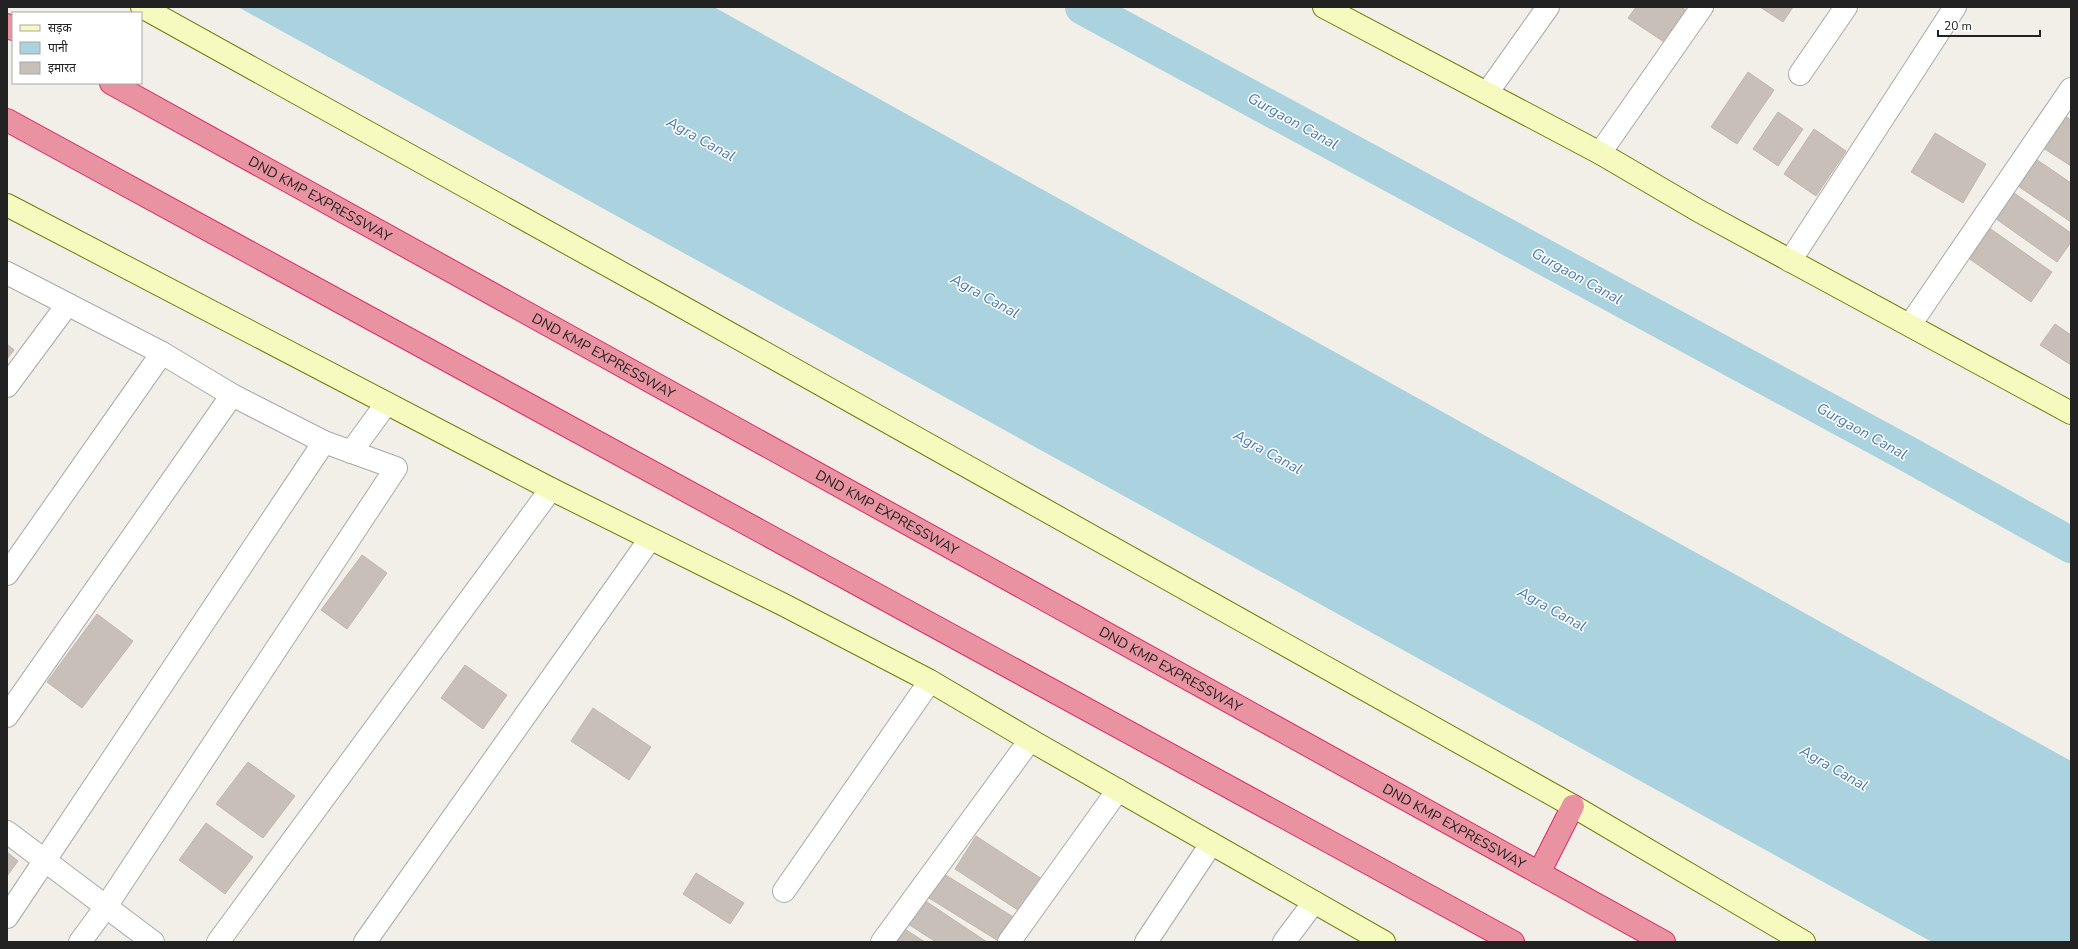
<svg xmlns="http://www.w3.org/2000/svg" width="2078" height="949" font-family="'Nunito Sans','Noto Sans Devanagari',sans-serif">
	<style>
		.water { fill: #aad3df }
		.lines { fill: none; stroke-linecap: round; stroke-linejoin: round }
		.canal { stroke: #aad3df; stroke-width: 36 }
		.building { fill: #c7bfb8; stroke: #c4b6ab }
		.street-casing { stroke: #a9a9a9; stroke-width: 24 }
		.secondary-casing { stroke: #707d05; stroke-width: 24 }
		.highway-casing { stroke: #dc2a67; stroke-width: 24 }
		.street { stroke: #fff; stroke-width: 22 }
		.secondary { stroke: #f7fabf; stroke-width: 22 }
		.highway { stroke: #e892a2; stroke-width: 22 }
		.labels { text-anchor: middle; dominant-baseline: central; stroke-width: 3; stroke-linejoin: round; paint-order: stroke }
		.street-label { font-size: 14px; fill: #222; stroke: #fff }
		.water-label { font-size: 15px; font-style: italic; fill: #4a7aab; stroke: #fff }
	</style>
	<rect width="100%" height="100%" fill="#f2efe9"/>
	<!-- water -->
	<polygon class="water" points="238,7 714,7 2071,761 2071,942 1932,942"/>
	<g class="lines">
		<!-- canal -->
		<polyline class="canal" points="1083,7 1906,453 2071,545"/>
	</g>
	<!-- building -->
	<g class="building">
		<polygon points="1636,7 1682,7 1688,12 1667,44 1628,18"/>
		<polygon points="1760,7 1793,7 1783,22"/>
		<polygon points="1748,72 1774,90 1737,144 1711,127"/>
		<polygon points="1778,112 1803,129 1778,166 1753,149"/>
		<polygon points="2062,114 2071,120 2071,166 2040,146"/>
		<polygon points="1814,129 1846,151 1816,196 1784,174"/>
		<polygon points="1935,133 1986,164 1963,203 1911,172"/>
		<polygon points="2033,157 2071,183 2071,222 2015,184"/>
		<polygon points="2010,190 2071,233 2071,242 2057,262 1992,216"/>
		<polygon points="1985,225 2052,272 2031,302 1964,255"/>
		<polygon points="2055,324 2071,335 2071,365 2040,345"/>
		<polygon points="7,344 14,350 7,359"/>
		<polygon points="362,555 387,573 347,629 321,610"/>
		<polygon points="97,614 133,641 82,708 47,682"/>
		<polygon points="465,665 507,695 483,729 441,698"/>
		<polygon points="593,708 651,747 629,780 571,741"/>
		<polygon points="248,762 295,796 263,838 216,804"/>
		<polygon points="206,823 253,857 225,894 179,860"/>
		<polygon points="976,836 1045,881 1024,914 955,869"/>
		<polygon points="7,852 18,861 7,876"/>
		<polygon points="696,873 744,903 730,924 683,894"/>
		<polygon points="944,874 1015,918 1000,942 929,898"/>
		<polygon points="924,900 987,942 936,942 908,924"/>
		<polygon points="900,926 925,942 889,942"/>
	</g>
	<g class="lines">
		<defs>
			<g id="street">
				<polyline points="1800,74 1846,7"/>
				<polyline points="1487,93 1548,7"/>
				<polyline points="1600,153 1702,7"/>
				<polyline points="1790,261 1955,7"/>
				<polyline points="7,273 162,353 232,395 324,442 396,468 105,908 80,942"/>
				<polyline points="1910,325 2071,89"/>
				<polyline points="7,386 67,305"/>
				<polyline points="351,452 386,404"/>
				<polyline points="7,574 162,353"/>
				<polyline points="7,716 232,395"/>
				<polyline points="7,832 153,942"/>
				<polyline points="784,891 930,681"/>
				<polyline points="7,917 324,442"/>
				<polyline points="218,942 551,489"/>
				<polyline points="365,942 650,539"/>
				<polyline points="882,942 1030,740"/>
				<polyline points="1009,942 1118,790"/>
				<polyline points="1146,942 1211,844"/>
				<polyline points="1284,942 1314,902"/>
			</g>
			<g id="secondary">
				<polyline points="142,7 672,301 1573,806 1804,942"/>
				<polyline points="1324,7 1600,153 1699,211 2071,413"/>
				<polyline points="7,205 551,489 784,605 930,681 1030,740 1384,942"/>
			</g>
			<g id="highway">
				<polyline points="7,25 13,29"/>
				<path id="s1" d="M111 83 1664 942"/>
				<polyline points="7,120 1513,942"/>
				<polyline points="1539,873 1573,806"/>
			</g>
		</defs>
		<!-- street casing -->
		<use href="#street" class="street-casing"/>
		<!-- secondary casing -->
		<use href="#secondary" class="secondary-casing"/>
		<!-- highway casing -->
		<use href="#highway" class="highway-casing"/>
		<!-- street -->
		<use href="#street" class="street"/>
		<!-- secondary -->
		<use href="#secondary" class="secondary"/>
		<!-- highway -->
		<use href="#highway" class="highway"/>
	</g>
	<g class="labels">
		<!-- street labels -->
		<g class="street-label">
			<text stroke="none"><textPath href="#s1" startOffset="239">DND KMP EXPRESSWAY</textPath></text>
			<text stroke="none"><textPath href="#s1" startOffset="563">DND KMP EXPRESSWAY</textPath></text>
			<text stroke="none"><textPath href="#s1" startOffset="887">DND KMP EXPRESSWAY</textPath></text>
			<text stroke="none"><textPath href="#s1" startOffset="1211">DND KMP EXPRESSWAY</textPath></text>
			<text stroke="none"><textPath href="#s1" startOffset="1535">DND KMP EXPRESSWAY</textPath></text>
		</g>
		<!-- water labels -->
		<g class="water-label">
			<text transform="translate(1293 121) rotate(29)">Gurgaon Canal</text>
			<text transform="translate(701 139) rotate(29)">Agra Canal</text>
			<text transform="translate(1577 276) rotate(29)">Gurgaon Canal</text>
			<text transform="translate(985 296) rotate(29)">Agra Canal</text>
			<text transform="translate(1862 431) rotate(29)">Gurgaon Canal</text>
			<text transform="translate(1268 452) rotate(29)">Agra Canal</text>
			<text transform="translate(1552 609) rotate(29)">Agra Canal</text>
			<text transform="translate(1834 768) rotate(30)">Agra Canal</text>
		</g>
	</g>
	<!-- border -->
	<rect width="2078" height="949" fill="none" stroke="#222222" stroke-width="16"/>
	<!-- legend -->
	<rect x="12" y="12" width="130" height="72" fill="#ffffff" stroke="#a7a7a7"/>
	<rect x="20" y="25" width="20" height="6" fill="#f7fabf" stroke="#a7a7a7"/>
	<text x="48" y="32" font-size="12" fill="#222222">सड़क</text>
	<rect x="20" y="42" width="20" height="12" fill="#aad3df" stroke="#a7a7a7"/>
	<text x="48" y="52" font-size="12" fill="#222222">पानी</text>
	<rect x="20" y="62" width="20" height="12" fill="#c7bfb8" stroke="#a7a7a7"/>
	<text x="48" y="72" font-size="12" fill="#222222">इमारत</text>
	<!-- scale -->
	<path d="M1938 30v6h102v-6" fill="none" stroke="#222222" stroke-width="2"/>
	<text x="1944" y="30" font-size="12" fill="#222222" stroke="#ffffff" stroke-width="3" paint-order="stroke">20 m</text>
</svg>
